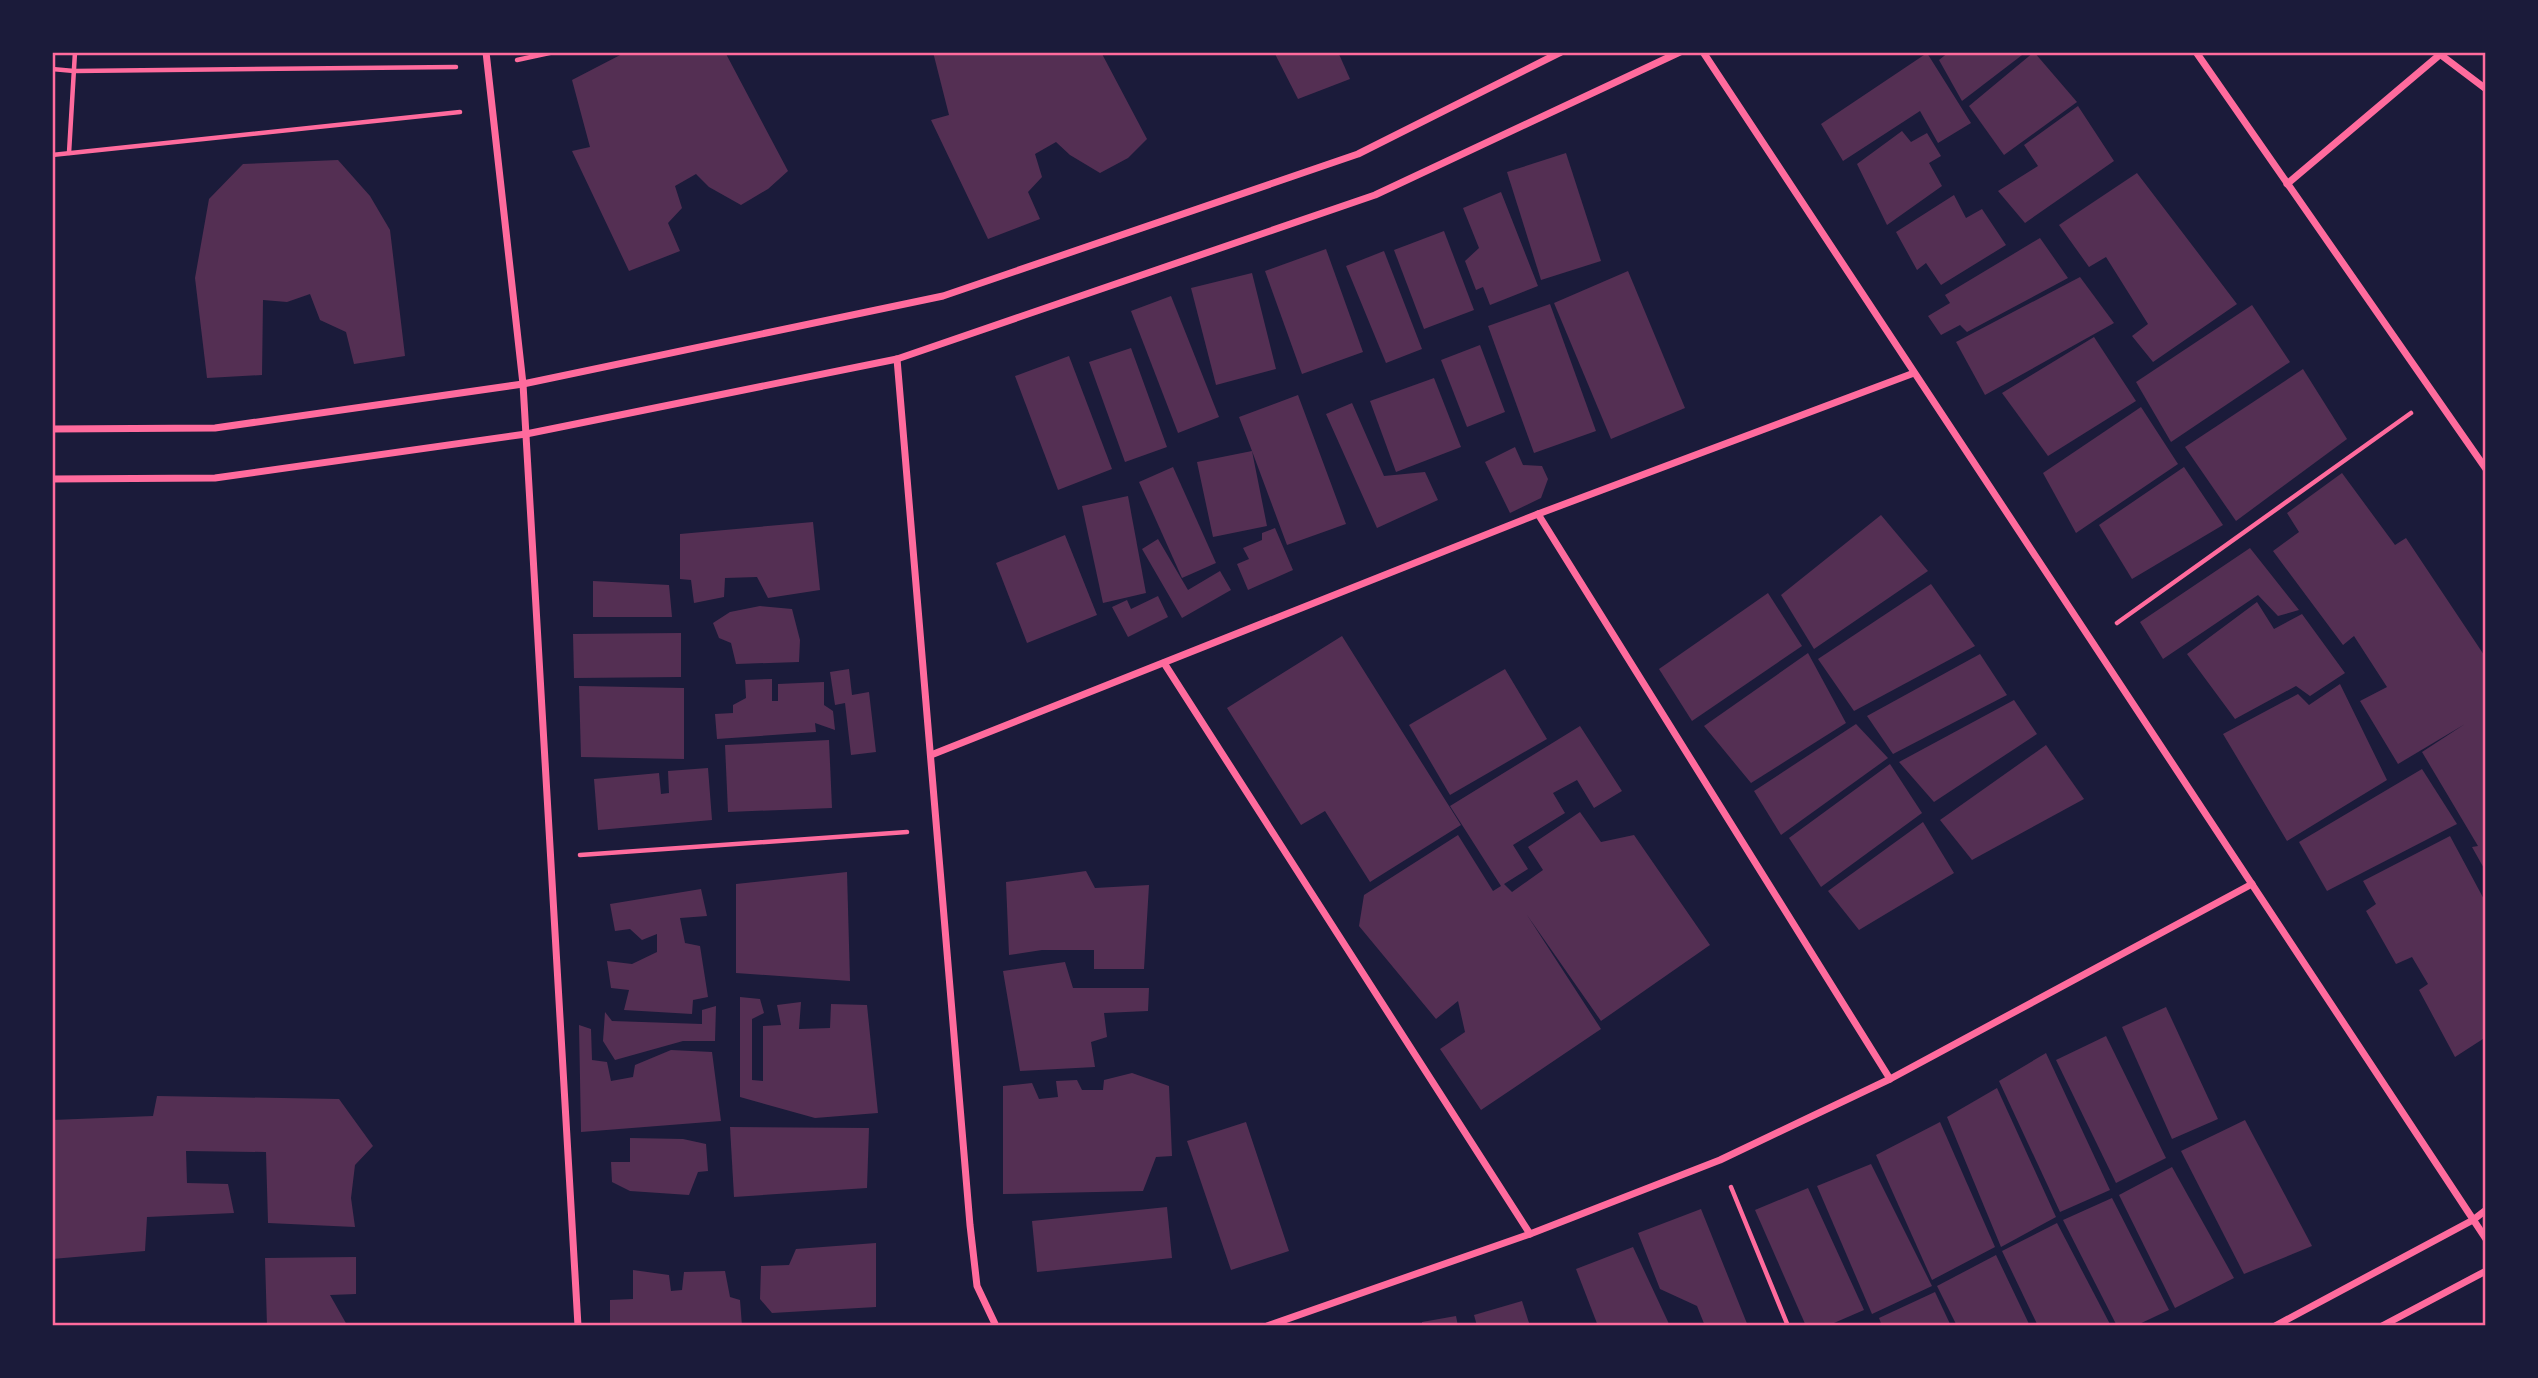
<svg xmlns="http://www.w3.org/2000/svg" width="2538" height="1378" font-family="Arial,sans-serif">
	<style>
		.building { fill: #542f53 }
		.lines { fill: none; stroke-linecap: round; stroke-linejoin: round }
		.path { stroke: #ff6b9d; stroke-width: 4.5 }
		.minor { stroke: #ff6b9d; stroke-width: 7 }
		.neatline { fill: none; stroke: #ff6b9d; stroke-width: 2.5 }
	</style>
	<rect width="100%" height="100%" fill="#1b1b3a"/>
	<!-- building -->
	<g class="building">
		<polygon points="626,52 725,52 788,171 768,189 741,205 709,187 696,174 675,186 682,208 668,223 680,251 629,271 572,151 590,147 572,80"/>
		<polygon points="933,52 1101,52 1147,139 1128,158 1100,173 1070,155 1056,142 1035,154 1042,177 1028,192 1040,219 988,239 931,120 949,115"/>
		<polygon points="1274,52 1338,52 1350,79 1298,99"/>
		<polygon points="1949,52 2026,52 1962,101 1939,60"/>
		<polygon points="2034,52 2077,102 2004,155 1969,106"/>
		<polygon points="1927,53 1971,123 1938,143 1920,111 1843,161 1821,124"/>
		<polygon points="2078,106 2114,161 2025,223 1998,191 2038,166 2024,145"/>
		<polygon points="1902,131 1911,142 1927,133 1941,156 1929,163 1942,186 1887,225 1857,164"/>
		<polygon points="1566,153 1601,261 1541,280 1507,172"/>
		<polygon points="338,160 370,196 390,230 405,356 354,364 346,332 320,320 310,294 287,302 263,300 262,375 207,378 195,278 209,199 243,164"/>
		<polygon points="2137,173 2237,304 2153,362 2132,336 2148,324 2106,257 2089,267 2059,225"/>
		<polygon points="1501,192 1538,286 1490,305 1483,287 1476,290 1465,261 1479,248 1463,208"/>
		<polygon points="1954,195 1966,218 1982,209 2006,245 1941,285 1926,263 1917,270 1896,232"/>
		<polygon points="1444,231 1474,310 1424,329 1394,250"/>
		<polygon points="2040,238 2068,278 1967,332 1960,325 1941,335 1928,316 1950,303 1945,295"/>
		<polygon points="1326,249 1363,352 1302,374 1265,271"/>
		<polygon points="1384,251 1422,349 1386,363 1346,266"/>
		<polygon points="1628,271 1685,408 1611,439 1554,303"/>
		<polygon points="1252,273 1276,369 1216,385 1191,288"/>
		<polygon points="2080,277 2114,323 1985,395 1956,342"/>
		<polygon points="1171,296 1219,417 1178,433 1131,311"/>
		<polygon points="1550,304 1596,431 1534,453 1488,326"/>
		<polygon points="2252,305 2290,362 2171,442 2136,382"/>
		<polygon points="2094,337 2136,401 2048,456 2002,393"/>
		<polygon points="1480,345 1505,412 1467,427 1441,360"/>
		<polygon points="1131,348 1167,447 1125,462 1089,362"/>
		<polygon points="1069,356 1112,469 1058,490 1015,376"/>
		<polygon points="2303,369 2347,439 2236,521 2185,447"/>
		<polygon points="1434,378 1461,447 1396,472 1370,401"/>
		<polygon points="1298,395 1346,524 1287,545 1252,451 1267,526 1213,537 1197,462 1252,451 1239,417"/>
		<polygon points="1352,403 1384,476 1425,472 1438,500 1377,528 1326,414"/>
		<polygon points="2141,407 2178,464 2076,533 2043,473"/>
		<polygon points="1515,447 1523,465 1542,466 1548,479 1541,498 1510,513 1485,462"/>
		<polygon points="1173,467 1216,563 1182,578 1139,482"/>
		<polygon points="2184,467 2223,525 2132,579 2099,525"/>
		<polygon points="2342,473 2395,545 2406,538 2486,658 2486,872 2472,847 2478,846 2422,752 2465,724 2398,764 2360,701 2387,687 2354,636 2343,645 2273,551 2299,532 2287,513"/>
		<polygon points="1128,496 1146,593 1103,603 1082,506"/>
		<polygon points="1881,515 1928,571 1814,649 1781,595"/>
		<polygon points="813,522 820,590 768,598 757,577 725,578 724,597 694,603 691,580 680,579 680,534"/>
		<polygon points="1275,528 1293,570 1248,590 1237,564 1249,559 1243,548 1262,540 1262,533"/>
		<polygon points="1065,535 1097,615 1027,643 996,563"/>
		<polygon points="1158,539 1188,590 1220,571 1231,590 1182,618 1142,549"/>
		<polygon points="2250,548 2299,610 2278,616 2258,595 2163,659 2140,622"/>
		<polygon points="593,581 669,585 672,617 593,617"/>
		<polygon points="1931,584 1975,646 1854,711 1818,659"/>
		<polygon points="1768,593 1802,646 1692,721 1659,669"/>
		<polygon points="1158,596 1168,617 1128,637 1112,607 1127,600 1131,609"/>
		<polygon points="2257,602 2274,629 2302,614 2345,673 2310,696 2296,686 2235,719 2187,654"/>
		<polygon points="760,606 792,609 800,640 799,662 736,664 731,643 719,638 713,623 730,612"/>
		<polygon points="681,633 681,677 574,678 573,634"/>
		<polygon points="1342,636 1461,825 1370,882 1325,811 1301,825 1227,708"/>
		<polygon points="1808,653 1846,723 1751,783 1704,726"/>
		<polygon points="1980,654 2007,695 1893,754 1867,716"/>
		<polygon points="849,669 852,695 869,692 876,752 851,755 845,703 835,705 830,672"/>
		<polygon points="1505,669 1547,739 1450,795 1409,725"/>
		<polygon points="772,679 772,701 778,701 778,684 824,682 824,705 833,711 835,730 815,723 816,732 717,739 715,714 733,713 733,705 746,698 745,680"/>
		<polygon points="2340,684 2387,780 2287,841 2223,734 2298,694 2309,705"/>
		<polygon points="579,686 684,688 684,759 581,757"/>
		<polygon points="2014,700 2037,734 1934,802 1899,762"/>
		<polygon points="1856,724 1888,758 1781,835 1754,791"/>
		<polygon points="1580,726 1622,791 1594,808 1577,780 1553,793 1565,813 1513,845 1528,869 1504,884 1512,892 1543,870 1528,847 1580,812 1601,842 1634,835 1710,945 1601,1021 1527,915 1601,1029 1481,1110 1440,1049 1465,1032 1458,1001 1436,1019 1359,926 1364,895 1458,835 1493,891 1501,886 1450,806"/>
		<polygon points="829,740 832,808 728,812 725,745"/>
		<polygon points="2046,745 2084,799 1972,860 1940,820"/>
		<polygon points="1890,764 1922,813 1821,887 1789,838"/>
		<polygon points="708,768 712,820 598,830 594,779 659,773 661,794 669,793 668,771"/>
		<polygon points="2422,769 2457,824 2327,891 2299,842"/>
		<polygon points="1923,822 1954,873 1859,930 1828,891"/>
		<polygon points="2450,836 2486,903 2486,1037 2455,1057 2419,990 2428,984 2412,957 2396,964 2366,911 2376,904 2363,881"/>
		<polygon points="1086,871 1095,888 1149,885 1144,969 1094,969 1094,950 1042,950 1009,955 1006,882"/>
		<polygon points="847,872 850,981 736,973 736,884"/>
		<polygon points="701,889 707,916 680,918 685,943 700,946 708,997 693,1000 692,1014 624,1010 629,990 611,988 607,961 632,964 657,952 657,934 642,940 630,929 615,931 610,904"/>
		<polygon points="1065,962 1073,988 1149,988 1148,1011 1104,1013 1107,1037 1091,1042 1095,1067 1020,1071 1003,971"/>
		<polygon points="740,997 760,999 764,1013 752,1019 752,1080 763,1081 763,1026 781,1025 777,1005 801,1002 799,1029 830,1028 831,1004 867,1005 878,1113 815,1118 740,1097"/>
		<polygon points="716,1006 715,1041 683,1041 615,1060 603,1041 605,1012 612,1021 702,1024 702,1010"/>
		<polygon points="2166,1007 2218,1119 2172,1139 2122,1027"/>
		<polygon points="579,1025 591,1029 592,1060 607,1062 611,1081 633,1077 635,1065 671,1050 712,1052 721,1121 581,1132"/>
		<polygon points="2106,1036 2166,1158 2116,1183 2056,1060"/>
		<polygon points="2046,1053 2110,1190 2060,1212 1999,1081"/>
		<polygon points="1132,1073 1169,1086 1172,1156 1156,1157 1143,1191 1003,1194 1003,1086 1032,1083 1039,1099 1058,1097 1056,1081 1077,1080 1082,1090 1103,1090 1104,1080"/>
		<polygon points="1997,1088 2056,1217 2001,1247 1947,1117"/>
		<polygon points="157,1096 339,1099 373,1146 355,1165 351,1198 355,1227 268,1223 266,1152 186,1151 187,1183 228,1184 234,1213 147,1217 145,1251 52,1259 52,1120 153,1116"/>
		<polygon points="2245,1120 2312,1246 2244,1274 2181,1151"/>
		<polygon points="1246,1122 1289,1251 1231,1270 1187,1141"/>
		<polygon points="1940,1122 1995,1247 1932,1280 1876,1155"/>
		<polygon points="730,1127 869,1128 867,1188 734,1197"/>
		<polygon points="630,1138 683,1139 706,1144 708,1171 698,1172 689,1195 630,1191 612,1182 611,1162 630,1162"/>
		<polygon points="1871,1164 1932,1286 1872,1314 1817,1186"/>
		<polygon points="2172,1167 2234,1278 2175,1308 2119,1195"/>
		<polygon points="1808,1188 1864,1310 1827,1326 1806,1326 1755,1210"/>
		<polygon points="2112,1198 2169,1310 2135,1326 2117,1326 2063,1220"/>
		<polygon points="1167,1207 1172,1258 1037,1272 1032,1221"/>
		<polygon points="1701,1209 1748,1326 1705,1326 1697,1306 1660,1289 1638,1233"/>
		<polygon points="2057,1223 2111,1326 2038,1326 2002,1251"/>
		<polygon points="876,1243 876,1307 772,1313 760,1299 761,1266 789,1265 796,1249"/>
		<polygon points="1633,1247 1670,1326 1598,1326 1576,1269"/>
		<polygon points="1996,1255 2030,1326 1957,1326 1937,1286"/>
		<polygon points="356,1257 356,1294 330,1295 347,1325 267,1326 265,1258"/>
		<polygon points="633,1270 669,1275 671,1291 682,1290 684,1272 725,1271 730,1297 740,1300 742,1326 610,1326 610,1300 633,1299"/>
		<polygon points="1935,1292 1951,1326 1882,1326 1879,1318"/>
		<polygon points="1522,1301 1530,1326 1477,1326 1474,1315"/>
		<polygon points="1456,1316 1458,1326 1422,1326 1422,1322"/>
	</g>
	<g class="lines">
		<!-- path -->
		<g class="path">
			<polyline points="517,60 554,52"/>
			<polyline points="52,69 74,71 456,67"/>
			<polyline points="69,153 75,52"/>
			<polyline points="52,155 460,112"/>
			<polyline points="2117,623 2411,413"/>
			<polyline points="580,855 907,832"/>
			<polyline points="1731,1187 1788,1326"/>
		</g>
		<!-- minor -->
		<g class="minor">
			<polyline points="486,52 523,384 578,1326"/>
			<polyline points="1703,52 2486,1239"/>
			<polyline points="2196,52 2486,469"/>
			<polyline points="2441,55 2486,89"/>
			<polyline points="2287,184 2443,52"/>
			<polyline points="897,359 970,1225 977,1286 996,1326"/>
			<polyline points="52,429 215,428 523,384 943,296 1358,154 1561,52"/>
			<polyline points="52,479 215,478 526,434 897,359 1375,195 1680,52"/>
			<polyline points="1538,514 1890,1079"/>
			<polyline points="1164,663 1530,1234"/>
			<polyline points="931,755 1538,514 1914,373"/>
			<polyline points="1267,1326 1530,1234 1720,1160 1890,1079 2252,884"/>
			<polyline points="2275,1326 2473,1220 2486,1210"/>
			<polyline points="2382,1326 2486,1271"/>
		</g>
	</g>
	<!-- border -->
	<rect width="2538" height="1378" fill="none" stroke="#1b1b3a" stroke-width="108"/>
	<rect x="54" y="54" width="2430" height="1270" class="neatline"/>
</svg>
